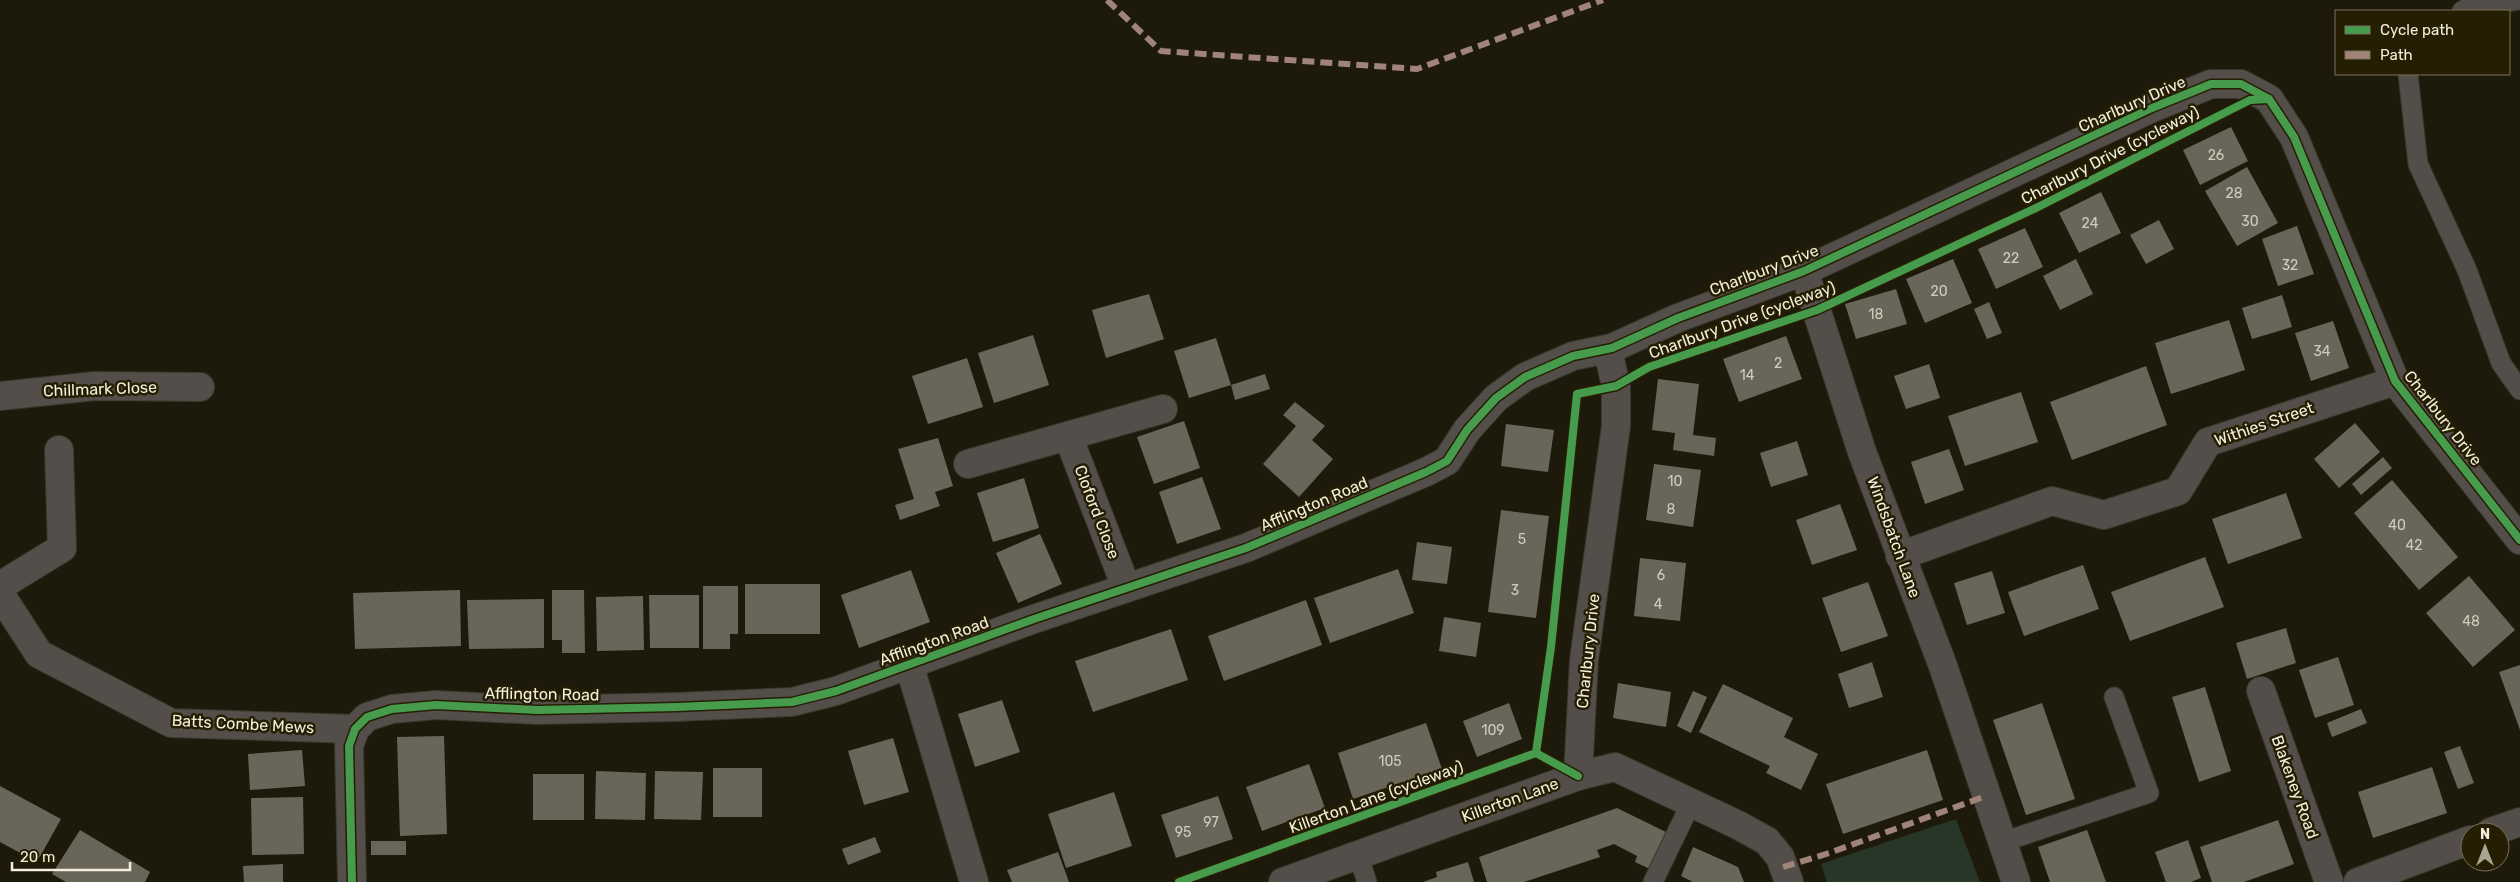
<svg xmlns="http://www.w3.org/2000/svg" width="2520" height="882" font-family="Rubik,sans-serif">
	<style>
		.green { fill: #283628 }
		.building { fill: #696659 }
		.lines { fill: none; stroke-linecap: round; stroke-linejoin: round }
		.service-casing { stroke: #3a372a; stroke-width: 21 }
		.minor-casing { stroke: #3a372a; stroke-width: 30 }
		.service { stroke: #534e49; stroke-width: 19 }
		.minor { stroke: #534e49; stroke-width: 28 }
		.quiet { stroke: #a18479; stroke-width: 6; stroke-dasharray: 12 6; stroke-linecap: butt }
		.cycleway-casing { stroke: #261e03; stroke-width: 11 }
		.cycleway { stroke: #469c4c; stroke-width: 8 }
		.labels { text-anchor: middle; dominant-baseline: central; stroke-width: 5; stroke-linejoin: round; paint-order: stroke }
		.number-label { font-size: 14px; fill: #d0ccbd }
		.street-label { font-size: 16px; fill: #f3eede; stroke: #261e03 }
	</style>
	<rect width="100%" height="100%" fill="#1e1a0b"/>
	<!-- green -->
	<polygon class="green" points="1956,819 1980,882 1827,882 1821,864"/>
	<!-- building -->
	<g class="building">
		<polygon points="2231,127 2248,161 2200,185 2183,150"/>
		<polygon points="2247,167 2278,223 2237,246 2205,191"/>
		<polygon points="2101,192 2121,233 2079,253 2059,213"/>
		<polygon points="2159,220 2174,249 2146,264 2130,235"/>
		<polygon points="2297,226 2314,274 2278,286 2262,239"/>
		<polygon points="2025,228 2043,267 1996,289 1978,249"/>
		<polygon points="1953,259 1972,303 1925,323 1906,279"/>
		<polygon points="2076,259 2093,294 2060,310 2043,276"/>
		<polygon points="1896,289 1907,324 1856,339 1845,304"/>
		<polygon points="1149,294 1164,339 1106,358 1092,310"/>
		<polygon points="2282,295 2292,327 2252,339 2242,308"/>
		<polygon points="1989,302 2002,333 1987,339 1974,309"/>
		<polygon points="2229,320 2245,370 2171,394 2155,343"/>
		<polygon points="2333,321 2349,368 2311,381 2295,333"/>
		<polygon points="1033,335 1049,385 994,403 978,353"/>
		<polygon points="1786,336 1802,379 1739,402 1723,359"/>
		<polygon points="1216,338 1231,385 1189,398 1174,351"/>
		<polygon points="967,358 983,407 928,424 912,376"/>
		<polygon points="1929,364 1940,398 1906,409 1894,376"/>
		<polygon points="2146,366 2167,425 2072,460 2050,402"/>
		<polygon points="1265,374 1270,389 1235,400 1231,385"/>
		<polygon points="1658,379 1699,384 1693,435 1716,438 1714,456 1673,450 1675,433 1652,430"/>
		<polygon points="2021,392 2038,442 1965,466 1948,416"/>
		<polygon points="1295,402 1325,426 1312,440 1333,459 1299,497 1263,464 1296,426 1283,415"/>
		<polygon points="1184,421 1200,468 1154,484 1137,437"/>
		<polygon points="2355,423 2380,452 2339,488 2314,459"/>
		<polygon points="1506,424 1554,430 1548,472 1501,466"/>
		<polygon points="938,438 953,486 935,492 940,506 900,520 895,505 914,499 898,449"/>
		<polygon points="1797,441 1808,475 1771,487 1760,453"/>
		<polygon points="1949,449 1964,490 1925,504 1911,462"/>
		<polygon points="2383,457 2392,468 2361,495 2352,484"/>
		<polygon points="1654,464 1701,470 1693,527 1646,520"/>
		<polygon points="1202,477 1221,529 1177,544 1159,492"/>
		<polygon points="1024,478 1039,528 993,542 977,493"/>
		<polygon points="2392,480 2458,557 2419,590 2354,513"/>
		<polygon points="2286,493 2302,538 2228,564 2212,519"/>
		<polygon points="1840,504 1857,550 1812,565 1796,520"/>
		<polygon points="1501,510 1549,516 1536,618 1488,612"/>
		<polygon points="1040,534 1062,584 1018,603 996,553"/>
		<polygon points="1417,542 1452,547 1447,584 1412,580"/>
		<polygon points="2205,557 2224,607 2130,641 2111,592"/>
		<polygon points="1640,558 1686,563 1680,621 1634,616"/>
		<polygon points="2083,565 2099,609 2024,636 2008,592"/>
		<polygon points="1398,569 1414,613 1330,643 1314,598"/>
		<polygon points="911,570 930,622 859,648 841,595"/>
		<polygon points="1992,571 2005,613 1967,625 1954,583"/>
		<polygon points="2469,576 2515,630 2473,667 2426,613"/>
		<polygon points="1868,582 1888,636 1841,652 1822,598"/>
		<rect x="745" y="584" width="75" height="50"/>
		<polygon points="703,586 738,586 738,634 730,634 730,649 703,649"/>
		<polygon points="460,590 461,646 355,649 353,593"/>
		<polygon points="552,590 584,590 585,653 562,653 562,640 552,640"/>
		<polygon points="649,595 699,595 699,648 650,648"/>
		<polygon points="643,596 644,650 597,651 596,597"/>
		<polygon points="544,599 544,648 469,649 467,600"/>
		<polygon points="1306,600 1322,645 1224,681 1208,636"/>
		<polygon points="1444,617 1481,623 1476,657 1439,651"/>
		<polygon points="2286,628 2296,663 2247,679 2236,643"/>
		<polygon points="1171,629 1188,680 1093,712 1075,661"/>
		<polygon points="2338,657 2354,705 2315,718 2299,670"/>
		<polygon points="1872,662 1883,697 1849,708 1838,674"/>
		<polygon points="2520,665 2520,730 2499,672"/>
		<polygon points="1618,683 1671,692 1666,727 1613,718"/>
		<polygon points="1723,684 1793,718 1784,737 1818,754 1801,790 1766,773 1770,766 1699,732"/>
		<polygon points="2205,687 2231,771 2199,782 2172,697"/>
		<polygon points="1693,691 1707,697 1691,733 1677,726"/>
		<polygon points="1002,700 1020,752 975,767 958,714"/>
		<polygon points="1509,703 1522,739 1477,757 1463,721"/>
		<polygon points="2042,703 2075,799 2026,815 1993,720"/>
		<polygon points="2361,709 2367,723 2332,737 2327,723"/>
		<polygon points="1426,723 1442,769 1353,799 1338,753"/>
		<polygon points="444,736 447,834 400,836 397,737"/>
		<polygon points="893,738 909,792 864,805 848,751"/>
		<polygon points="2460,746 2474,783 2458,789 2444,752"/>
		<polygon points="302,750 305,786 250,790 248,754"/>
		<polygon points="1927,750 1943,800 1843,834 1826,784"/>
		<polygon points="1309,764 1325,808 1262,831 1246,787"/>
		<polygon points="2432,767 2447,813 2373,838 2358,792"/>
		<rect x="713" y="768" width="49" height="49"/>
		<polygon points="596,771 646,773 645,820 595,819"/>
		<polygon points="655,771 703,772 701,820 654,819"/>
		<rect x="533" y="774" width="51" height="46"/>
		<polygon points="0,786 61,819 37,862 0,842"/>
		<polygon points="1114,792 1132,846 1066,868 1048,814"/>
		<polygon points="1218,796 1233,839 1176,858 1161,815"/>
		<polygon points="303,797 304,854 252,855 251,798"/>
		<polygon points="1617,808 1670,834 1652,870 1635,862 1637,856 1614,844 1597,850 1600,857 1524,882 1487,882 1479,857"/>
		<polygon points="2278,820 2294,864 2244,882 2212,882 2200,847"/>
		<polygon points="80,830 150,872 145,882 66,882 52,874"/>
		<polygon points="2087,830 2106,882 2050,882 2038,847"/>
		<polygon points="875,837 881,852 848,865 842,849"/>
		<polygon points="2188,840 2201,878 2191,882 2166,882 2155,852"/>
		<rect x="371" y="841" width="35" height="14"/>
		<polygon points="1693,847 1738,867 1744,882 1693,882 1681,876"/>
		<polygon points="1058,852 1069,882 1012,882 1007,870"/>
		<polygon points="1468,862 1474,882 1423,882 1437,877 1436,872"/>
		<polygon points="283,864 283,882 244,882 243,866"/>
	</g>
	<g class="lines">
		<defs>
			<g id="service">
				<polyline points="2462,11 2467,8 2520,0"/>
				<polyline points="2408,74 2418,164 2467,270 2501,363 2520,390"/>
				<polyline points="2003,842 2149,793 2114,697"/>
				<polyline points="1358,855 1367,882"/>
				<polyline points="1653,882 1691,803"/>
			</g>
			<g id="minor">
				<polyline points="1804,271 1862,452 1943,666 2016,882"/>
				<polyline points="0,396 95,386 200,387"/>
				<polyline points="1068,436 1126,587"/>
				<polyline points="968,464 1163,409"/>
				<polyline points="1900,556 2052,501 2104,515 2178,491 2208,442 2395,381"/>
				<polyline points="0,586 62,548 59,450"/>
				<polyline points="0,594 39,654 171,723 355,729"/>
				<polyline points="909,664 974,882"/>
				<polyline points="2261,691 2329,882"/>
				<polyline points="1578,776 1584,660 1616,426 1616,386 1610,360 1612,348"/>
				<polyline points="2491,832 2520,822"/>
				<polyline points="352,882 349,746 355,729 367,717 392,709 436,705 537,710 677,707 792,702 836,691 1034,619 1246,548 1426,472 1447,461 1467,430 1496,398 1525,377 1573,356 1612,348 1678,318 1804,271 2152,108 2211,84 2241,84 2269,99 2294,137 2395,381 2520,540"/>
				<polyline points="1283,882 1578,776 1615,767 1738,825 1767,841 1780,857 1789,882"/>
				<polyline points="2358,882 2470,840"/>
			</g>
		</defs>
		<!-- service casing -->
		<use href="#service" class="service-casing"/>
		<!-- minor casing -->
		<use href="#minor" class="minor-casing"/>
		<!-- service -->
		<use href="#service" class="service"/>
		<!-- minor -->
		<use href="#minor" class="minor"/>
		<!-- quiet -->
		<g class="quiet">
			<polyline points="1107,0 1161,51 1417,69 1603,0"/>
			<polyline points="1783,867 1829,853 1986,796"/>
		</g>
		<defs>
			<g id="cycleway">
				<polyline points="1536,753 1551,647 1577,394 1616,386 1649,367 1817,310 2036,208 2250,100 2269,99"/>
				<polyline points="352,882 349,746 355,729 367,717 392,709 436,705 537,710 677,707 792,702 836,691 1034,619 1246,548 1426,472 1447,461 1467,430 1496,398 1525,377 1573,356 1612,348 1678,318 1804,271 2152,108 2211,84 2241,84 2269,99 2294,137 2395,381 2520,540"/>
				<polyline points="1179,882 1536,753 1578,776"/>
			</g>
		</defs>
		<!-- cycleway casing -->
		<use href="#cycleway" class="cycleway-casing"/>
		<!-- cycleway -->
		<use href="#cycleway" class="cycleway"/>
	</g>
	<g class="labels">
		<!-- number labels -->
		<g class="number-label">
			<text x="2216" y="155">26</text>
			<text x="2234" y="193">28</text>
			<text x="2250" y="221">30</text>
			<text x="2090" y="223">24</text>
			<text x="2011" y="258">22</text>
			<text x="2290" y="265">32</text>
			<text x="1939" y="291">20</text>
			<text x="1876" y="314">18</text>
			<text x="2322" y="351">34</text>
			<text x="1778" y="363">2</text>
			<text x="1747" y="375">14</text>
			<text x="1675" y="481">10</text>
			<text x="1671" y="509">8</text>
			<text x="2397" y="525">40</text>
			<text x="1522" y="539">5</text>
			<text x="2414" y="545">42</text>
			<text x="1661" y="575">6</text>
			<text x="1515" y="590">3</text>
			<text x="1658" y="604">4</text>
			<text x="2471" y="621">48</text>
			<text x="1493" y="730">109</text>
			<text x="1390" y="761">105</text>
			<text x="1211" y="822">97</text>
			<text x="1183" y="832">95</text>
		</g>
		<!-- street labels -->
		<g class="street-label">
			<text transform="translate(2132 104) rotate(-24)">Charlbury Drive</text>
			<text transform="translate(2110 155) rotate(-27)">Charlbury Drive (cycleway)</text>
			<text transform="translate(1764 270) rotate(-21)">Charlbury Drive</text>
			<text transform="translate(1742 320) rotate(-20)">Charlbury Drive (cycleway)</text>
			<text transform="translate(100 389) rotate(-2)">Chillmark Close</text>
			<text transform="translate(2443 418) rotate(52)">Charlbury Drive</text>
			<text transform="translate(2264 424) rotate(-19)">Withies Street</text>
			<text transform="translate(1314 504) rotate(-23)">Afflington Road</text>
			<text transform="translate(1097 512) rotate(69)">Cloford Close</text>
			<text transform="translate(1894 537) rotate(70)">Windsbatch Lane</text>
			<text transform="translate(934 641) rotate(-20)">Afflington Road</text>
			<text transform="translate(1588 651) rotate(-84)">Charlbury Drive</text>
			<text transform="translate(542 694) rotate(1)">Afflington Road</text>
			<text transform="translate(243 724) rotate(3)">Batts Combe Mews</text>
			<text transform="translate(2295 787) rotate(70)">Blakeney Road</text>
			<text transform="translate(1376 797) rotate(-20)">Killerton Lane (cycleway)</text>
			<text transform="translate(1510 800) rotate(-20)">Killerton Lane</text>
		</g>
	</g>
	<!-- legend -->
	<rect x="2335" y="10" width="175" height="65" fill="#261e03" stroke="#78715b"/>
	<rect x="2345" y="26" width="25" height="8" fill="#469c4c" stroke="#78715b"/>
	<text x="2380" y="35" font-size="15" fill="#f3eede">Cycle path</text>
	<rect x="2345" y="51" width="25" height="8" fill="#a18479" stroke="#78715b"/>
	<text x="2380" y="60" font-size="15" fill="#f3eede">Path</text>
	<!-- north arrow -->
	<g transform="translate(2485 847)"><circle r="24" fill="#261e03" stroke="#78715b"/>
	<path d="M0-4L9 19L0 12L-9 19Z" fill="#a8a494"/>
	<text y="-8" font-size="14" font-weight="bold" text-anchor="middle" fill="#f3eede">N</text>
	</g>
	<!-- scale -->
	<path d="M12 862v8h118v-8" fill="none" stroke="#f3eede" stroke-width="2.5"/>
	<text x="20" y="862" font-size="15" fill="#f3eede" stroke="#261e03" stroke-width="4" paint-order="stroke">20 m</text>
</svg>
